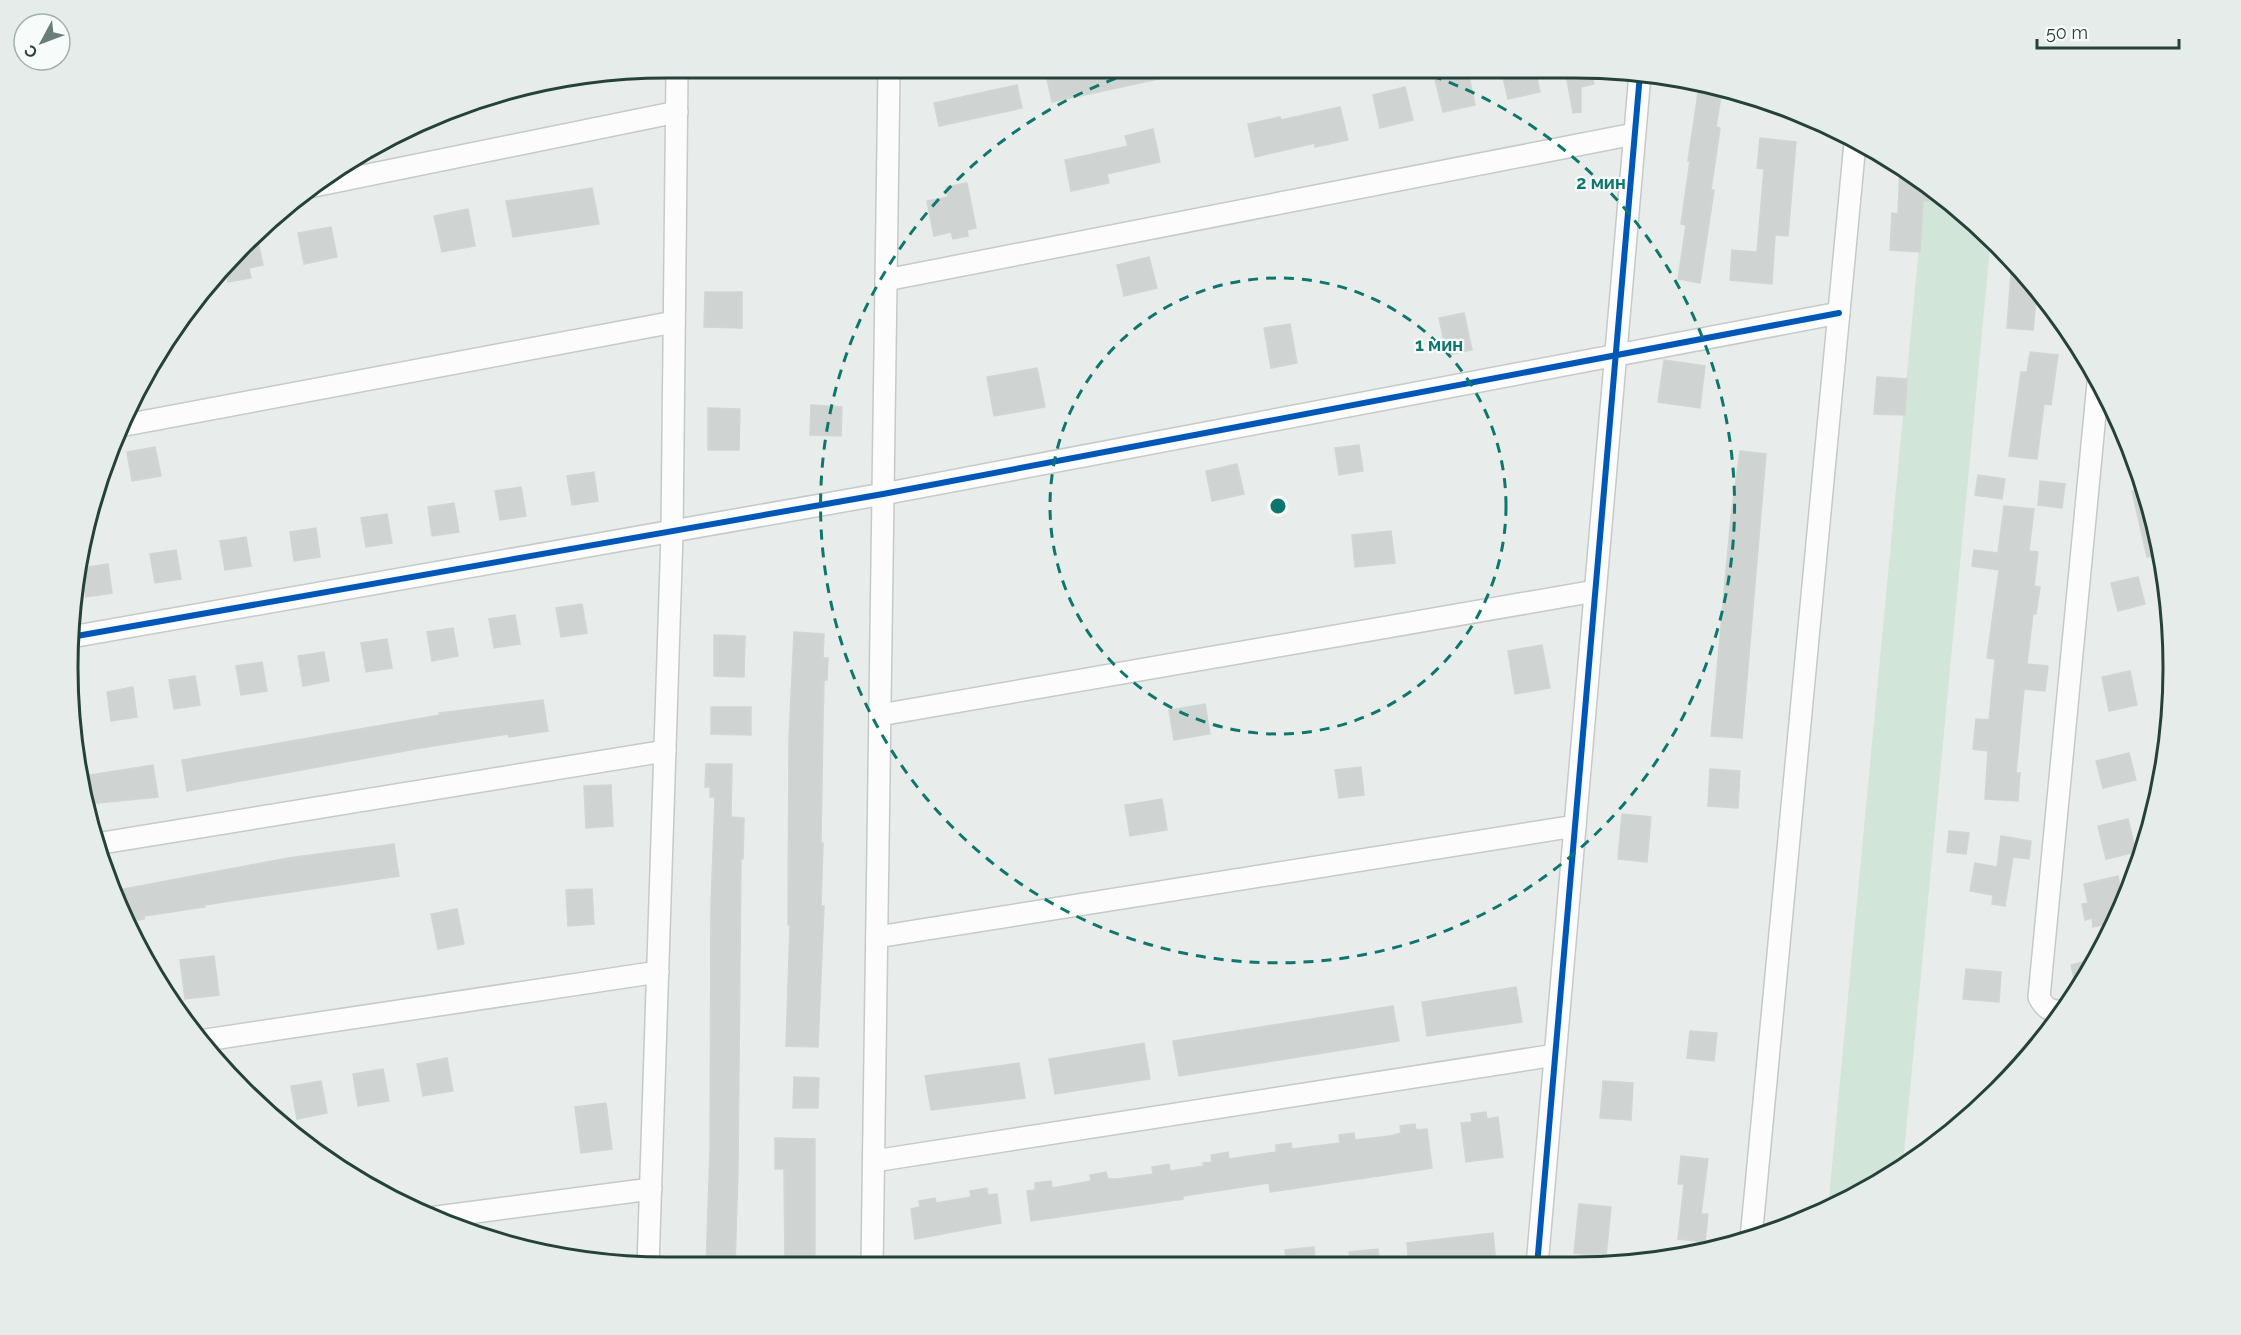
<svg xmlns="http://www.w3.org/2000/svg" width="2241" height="1335" font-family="Raleway,sans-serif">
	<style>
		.green { fill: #d1e6d8 }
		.building { fill: #cfd4d2; stroke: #d1d6d4; stroke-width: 1.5 }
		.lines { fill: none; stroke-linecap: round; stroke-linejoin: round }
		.street-casing { stroke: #c5cac8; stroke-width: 24 }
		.street { stroke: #fcfcfc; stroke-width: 21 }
		.cycleway-casing { stroke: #f7fbf9; stroke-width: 10 }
		.cycleway { stroke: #0057b8; stroke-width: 6 }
		.ring { fill: none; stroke: #0f766e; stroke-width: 3; stroke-dasharray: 10 8 }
		.rim { fill: none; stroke: #24423a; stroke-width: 3 }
		.centre { fill: #0f766e; stroke: #f7fbf9; stroke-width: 3 }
		.ring-label { font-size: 18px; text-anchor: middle; font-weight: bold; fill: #0f766e; stroke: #f7fbf9; stroke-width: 4.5; stroke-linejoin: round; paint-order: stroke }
	</style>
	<rect width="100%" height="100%" fill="#e8edeb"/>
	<!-- green -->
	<polygon class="green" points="1925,183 1991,238 1903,1164 1874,1187 1828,1208"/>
	<!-- building -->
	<g class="building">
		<polygon points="1501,69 1535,69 1540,92 1508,99"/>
		<polygon points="1565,69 1591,69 1594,84 1581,87 1581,112 1573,113"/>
		<polygon points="1088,71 1162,71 1163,78 1052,102 1047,79"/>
		<polygon points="1468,72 1475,105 1443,112 1435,79"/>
		<polygon points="1017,85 1022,108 939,126 934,103"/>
		<polygon points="1699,86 1722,90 1716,127 1720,128 1711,190 1714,190 1700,283 1678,279 1686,225 1681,224 1690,161 1688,161"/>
		<polygon points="1405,87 1413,120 1380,128 1373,95"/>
		<polygon points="1340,107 1348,140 1315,147 1315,143 1255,157 1248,124 1280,117 1281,120"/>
		<polygon points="1153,129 1160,162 1107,174 1109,183 1071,191 1065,160 1128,146 1125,136"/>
		<polygon points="1760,138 1796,142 1788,236 1775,235 1772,284 1730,280 1732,250 1757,252 1764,169 1757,168"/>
		<polygon points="1900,165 1929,187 1929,201 1923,201 1920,252 1890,250 1892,213 1898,214"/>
		<polygon points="967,183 976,228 967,230 968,236 953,239 951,232 934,236 927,201 948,197 946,187"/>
		<polygon points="592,188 599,224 513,237 506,201"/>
		<polygon points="468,209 475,246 442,252 434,216"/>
		<polygon points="331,227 337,257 304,264 298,233"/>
		<polygon points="256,232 263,265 249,268 251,278 228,282 225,266"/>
		<polygon points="1149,257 1157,288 1124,296 1117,265"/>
		<polygon points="2011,273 2023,274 2037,291 2033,330 2007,328"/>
		<polygon points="705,292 742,292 742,328 704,327"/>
		<polygon points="1464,313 1472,350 1447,355 1439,318"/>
		<polygon points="1290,324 1297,363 1271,368 1264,328"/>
		<polygon points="2030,352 2058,355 2051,405 2044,404 2037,459 2009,456 2021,372 2027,372"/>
		<polygon points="1664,360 1705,366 1700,408 1658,402"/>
		<polygon points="1037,368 1045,407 994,416 987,377"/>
		<polygon points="1877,377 1907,379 1905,415 1874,414"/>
		<polygon points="811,405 842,407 841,436 810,435"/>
		<polygon points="708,408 740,409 739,450 708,450"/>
		<polygon points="1359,445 1363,471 1339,475 1335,448"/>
		<polygon points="155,447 161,476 132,481 127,452"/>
		<polygon points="1740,451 1766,454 1742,738 1711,736 1731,516"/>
		<polygon points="1237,464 1244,494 1212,501 1206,471"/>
		<polygon points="594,472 598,501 572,505 567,476"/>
		<polygon points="1978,475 2005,479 2002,499 1975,495"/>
		<polygon points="2040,481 2065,484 2062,508 2038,505"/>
		<polygon points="521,487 526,516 500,520 495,491"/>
		<polygon points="2143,488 2162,554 2147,557 2132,491"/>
		<polygon points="454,503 459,532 432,536 428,507"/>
		<polygon points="2004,506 2034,509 2029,551 2038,552 2034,586 2040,587 2036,614 2033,614 2027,664 2048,666 2045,691 2024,689 2016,773 2020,773 2018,801 1985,799 1988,751 1973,749 1976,719 1989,720 1995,659 1987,658 1999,570 1972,566 1974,550 1998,553"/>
		<polygon points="387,514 392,543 366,547 361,518"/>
		<polygon points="316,528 320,557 294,561 290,532"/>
		<polygon points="1391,531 1395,563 1355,567 1352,535"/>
		<polygon points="246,537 251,566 225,570 220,541"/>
		<polygon points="176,550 181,579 155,583 150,554"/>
		<polygon points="108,564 112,593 86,597 81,568"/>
		<polygon points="2138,577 2145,604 2118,611 2111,583"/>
		<polygon points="582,604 587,633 561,637 556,608"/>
		<polygon points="515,615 520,644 494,648 489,619"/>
		<polygon points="453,628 458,656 432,661 427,632"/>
		<polygon points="794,632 824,634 823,658 828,658 827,680 824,680 823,721 821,843 823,843 821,906 824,906 818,1047 786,1046 790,925 788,925 789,739"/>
		<polygon points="714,635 745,636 744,677 714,676"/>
		<polygon points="387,639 392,668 366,672 361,643"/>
		<polygon points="1542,645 1550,688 1515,694 1508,651"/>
		<polygon points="324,652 329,681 303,686 298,656"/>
		<polygon points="262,662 267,691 241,695 236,666"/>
		<polygon points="2130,671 2137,705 2109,711 2102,677"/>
		<polygon points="195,676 200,705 174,709 169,680"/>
		<polygon points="133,687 137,717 111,721 107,692"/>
		<polygon points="543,700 548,731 509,737 508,734 421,748 187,791 182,760 440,715 439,713"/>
		<polygon points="1205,704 1210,734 1174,740 1169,710"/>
		<polygon points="711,707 751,707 751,735 711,734"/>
		<polygon points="2129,753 2136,780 2103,788 2096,761"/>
		<polygon points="706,764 732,764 731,817 744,818 743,859 741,859 738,1169 735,1266 706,1266 710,1151 711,906 715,797 710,797 710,787 705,787"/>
		<polygon points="153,765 158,797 88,804 83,776"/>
		<polygon points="1361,767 1364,795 1339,798 1335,770"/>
		<polygon points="1710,769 1740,771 1738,808 1708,806"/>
		<polygon points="611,785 613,826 586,828 584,786"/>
		<polygon points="1162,799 1167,830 1130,836 1125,805"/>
		<polygon points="1622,814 1651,817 1647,862 1618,859"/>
		<polygon points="2128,819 2136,852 2106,859 2098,826"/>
		<polygon points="1949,831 1969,833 1966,854 1947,852"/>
		<polygon points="2001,836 2031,841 2029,859 2013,857 2005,906 1992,904 1993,895 1970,891 1975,863 1997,867"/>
		<polygon points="394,844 399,876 204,905 205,907 144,916 144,919 127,922 113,891 288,858"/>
		<polygon points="2118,876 2124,903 2114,922 2093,927 2092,918 2085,920 2082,904 2088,903 2084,884"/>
		<polygon points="592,889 594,924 568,926 566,890"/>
		<polygon points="457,909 464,944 438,949 431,914"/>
		<polygon points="214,956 219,995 185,999 180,960"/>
		<polygon points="2095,959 2088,972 2077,992 2071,965"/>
		<polygon points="1966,969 2001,972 1999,1002 1963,999"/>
		<polygon points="1516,987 1522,1022 1427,1036 1422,1002"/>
		<polygon points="1393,1006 1399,1041 1179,1076 1173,1041"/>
		<polygon points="1690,1031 1717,1033 1714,1061 1687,1058"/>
		<polygon points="1144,1043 1150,1079 1055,1094 1049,1059"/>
		<polygon points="447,1058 453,1091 423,1096 417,1064"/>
		<polygon points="1019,1063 1025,1098 931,1110 925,1076"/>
		<polygon points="383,1069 389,1101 358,1106 353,1074"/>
		<polygon points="794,1077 819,1078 818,1108 793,1108"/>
		<polygon points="321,1081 327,1113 297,1119 291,1086"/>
		<polygon points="1603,1081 1633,1083 1631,1120 1600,1118"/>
		<polygon points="606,1103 612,1149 581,1153 575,1107"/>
		<polygon points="1486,1112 1487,1119 1498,1117 1503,1157 1466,1162 1461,1123 1472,1122 1471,1114"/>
		<polygon points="1415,1124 1416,1130 1427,1129 1432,1168 1270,1192 1269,1183 1183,1196 1183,1199 1031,1221 1027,1191 1035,1190 1035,1183 1051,1181 1052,1188 1091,1181 1090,1175 1106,1172 1108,1179 1117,1179 1153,1174 1152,1167 1169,1164 1170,1171 1204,1166 1203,1163 1212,1162 1211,1155 1228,1152 1229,1159 1276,1152 1276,1145 1291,1143 1292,1149 1340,1143 1339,1135 1354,1133 1355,1140 1390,1136 1401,1133 1400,1126"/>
		<polygon points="775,1138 815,1139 815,1266 785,1266 784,1169 775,1169"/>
		<polygon points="1681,1156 1708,1159 1701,1214 1708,1214 1705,1242 1678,1239 1684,1184 1678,1184"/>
		<polygon points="987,1188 988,1195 997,1194 1001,1223 915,1239 911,1209 920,1207 919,1201 935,1198 936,1203 971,1197 970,1191"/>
		<polygon points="1579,1204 1611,1207 1606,1256 1574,1253"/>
		<polygon points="1493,1233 1496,1264 1409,1266 1407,1243"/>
		<polygon points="1314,1247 1316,1266 1287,1266 1285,1250"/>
		<polygon points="1378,1249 1380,1266 1351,1266 1349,1252"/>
	</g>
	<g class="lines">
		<defs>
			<g id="street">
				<polyline points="309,187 677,112"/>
				<polyline points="886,280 1634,134"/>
				<polyline points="120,426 674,322"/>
				<polyline points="71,637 883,494 1839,313"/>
				<polyline points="880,715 1595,591"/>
				<polyline points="96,844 665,751"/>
				<polyline points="877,937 1575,826"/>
				<path d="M2064 1011C2051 1012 2045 1009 2039 997L2098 383"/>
				<polyline points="199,1041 658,972"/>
				<polyline points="874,1161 1555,1055"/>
				<polyline points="437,1217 651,1189"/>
				<polyline points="1751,1239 1855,143"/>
				<polyline points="648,1266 672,534 677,72"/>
				<polyline points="872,1266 889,72"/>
				<polyline points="1537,1266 1640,74"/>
			</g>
		</defs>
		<!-- street casing -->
		<use href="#street" class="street-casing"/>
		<!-- street -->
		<use href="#street" class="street"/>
		<defs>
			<g id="cycleway">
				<polyline points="71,637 883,494 1839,313"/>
				<polyline points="1537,1266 1640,74"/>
			</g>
		</defs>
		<!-- cycleway casing -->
		<use href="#cycleway" class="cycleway-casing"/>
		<!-- cycleway -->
		<use href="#cycleway" class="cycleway"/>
	</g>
	<!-- distance rings -->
	<g class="ring">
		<circle cx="1278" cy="506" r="228"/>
		<path d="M1415 70A457 457 0 1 1 1137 71"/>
	</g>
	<!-- crop -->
	<path d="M0 0H2241V1335H0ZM667 78H1574A589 589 0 0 1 2163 667V668A589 589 0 0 1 1574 1257H667A589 589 0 0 1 78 668V667A589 589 0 0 1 667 78Z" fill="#e6ecea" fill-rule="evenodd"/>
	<path class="rim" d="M667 78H1574A589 589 0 0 1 2163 667V668A589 589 0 0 1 1574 1257H667A589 589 0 0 1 78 668V667A589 589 0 0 1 667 78Z"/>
	<circle cx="1278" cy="506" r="9" class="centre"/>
	<g class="ring-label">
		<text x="1601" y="189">2 мин</text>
		<text x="1439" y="351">1 мин</text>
	</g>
	<!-- north arrow -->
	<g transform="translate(42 42) rotate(229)"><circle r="28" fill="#f7fbf9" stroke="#a3b1ad" stroke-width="1.5"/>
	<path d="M0-4.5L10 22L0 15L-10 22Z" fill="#697e78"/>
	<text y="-9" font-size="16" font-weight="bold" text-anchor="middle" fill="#24423a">С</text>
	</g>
	<!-- scale -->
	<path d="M2037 39v9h142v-9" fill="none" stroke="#24423a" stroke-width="3"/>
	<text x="2046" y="39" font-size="18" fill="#24423a" stroke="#f7fbf9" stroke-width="4.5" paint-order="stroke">50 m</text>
</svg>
